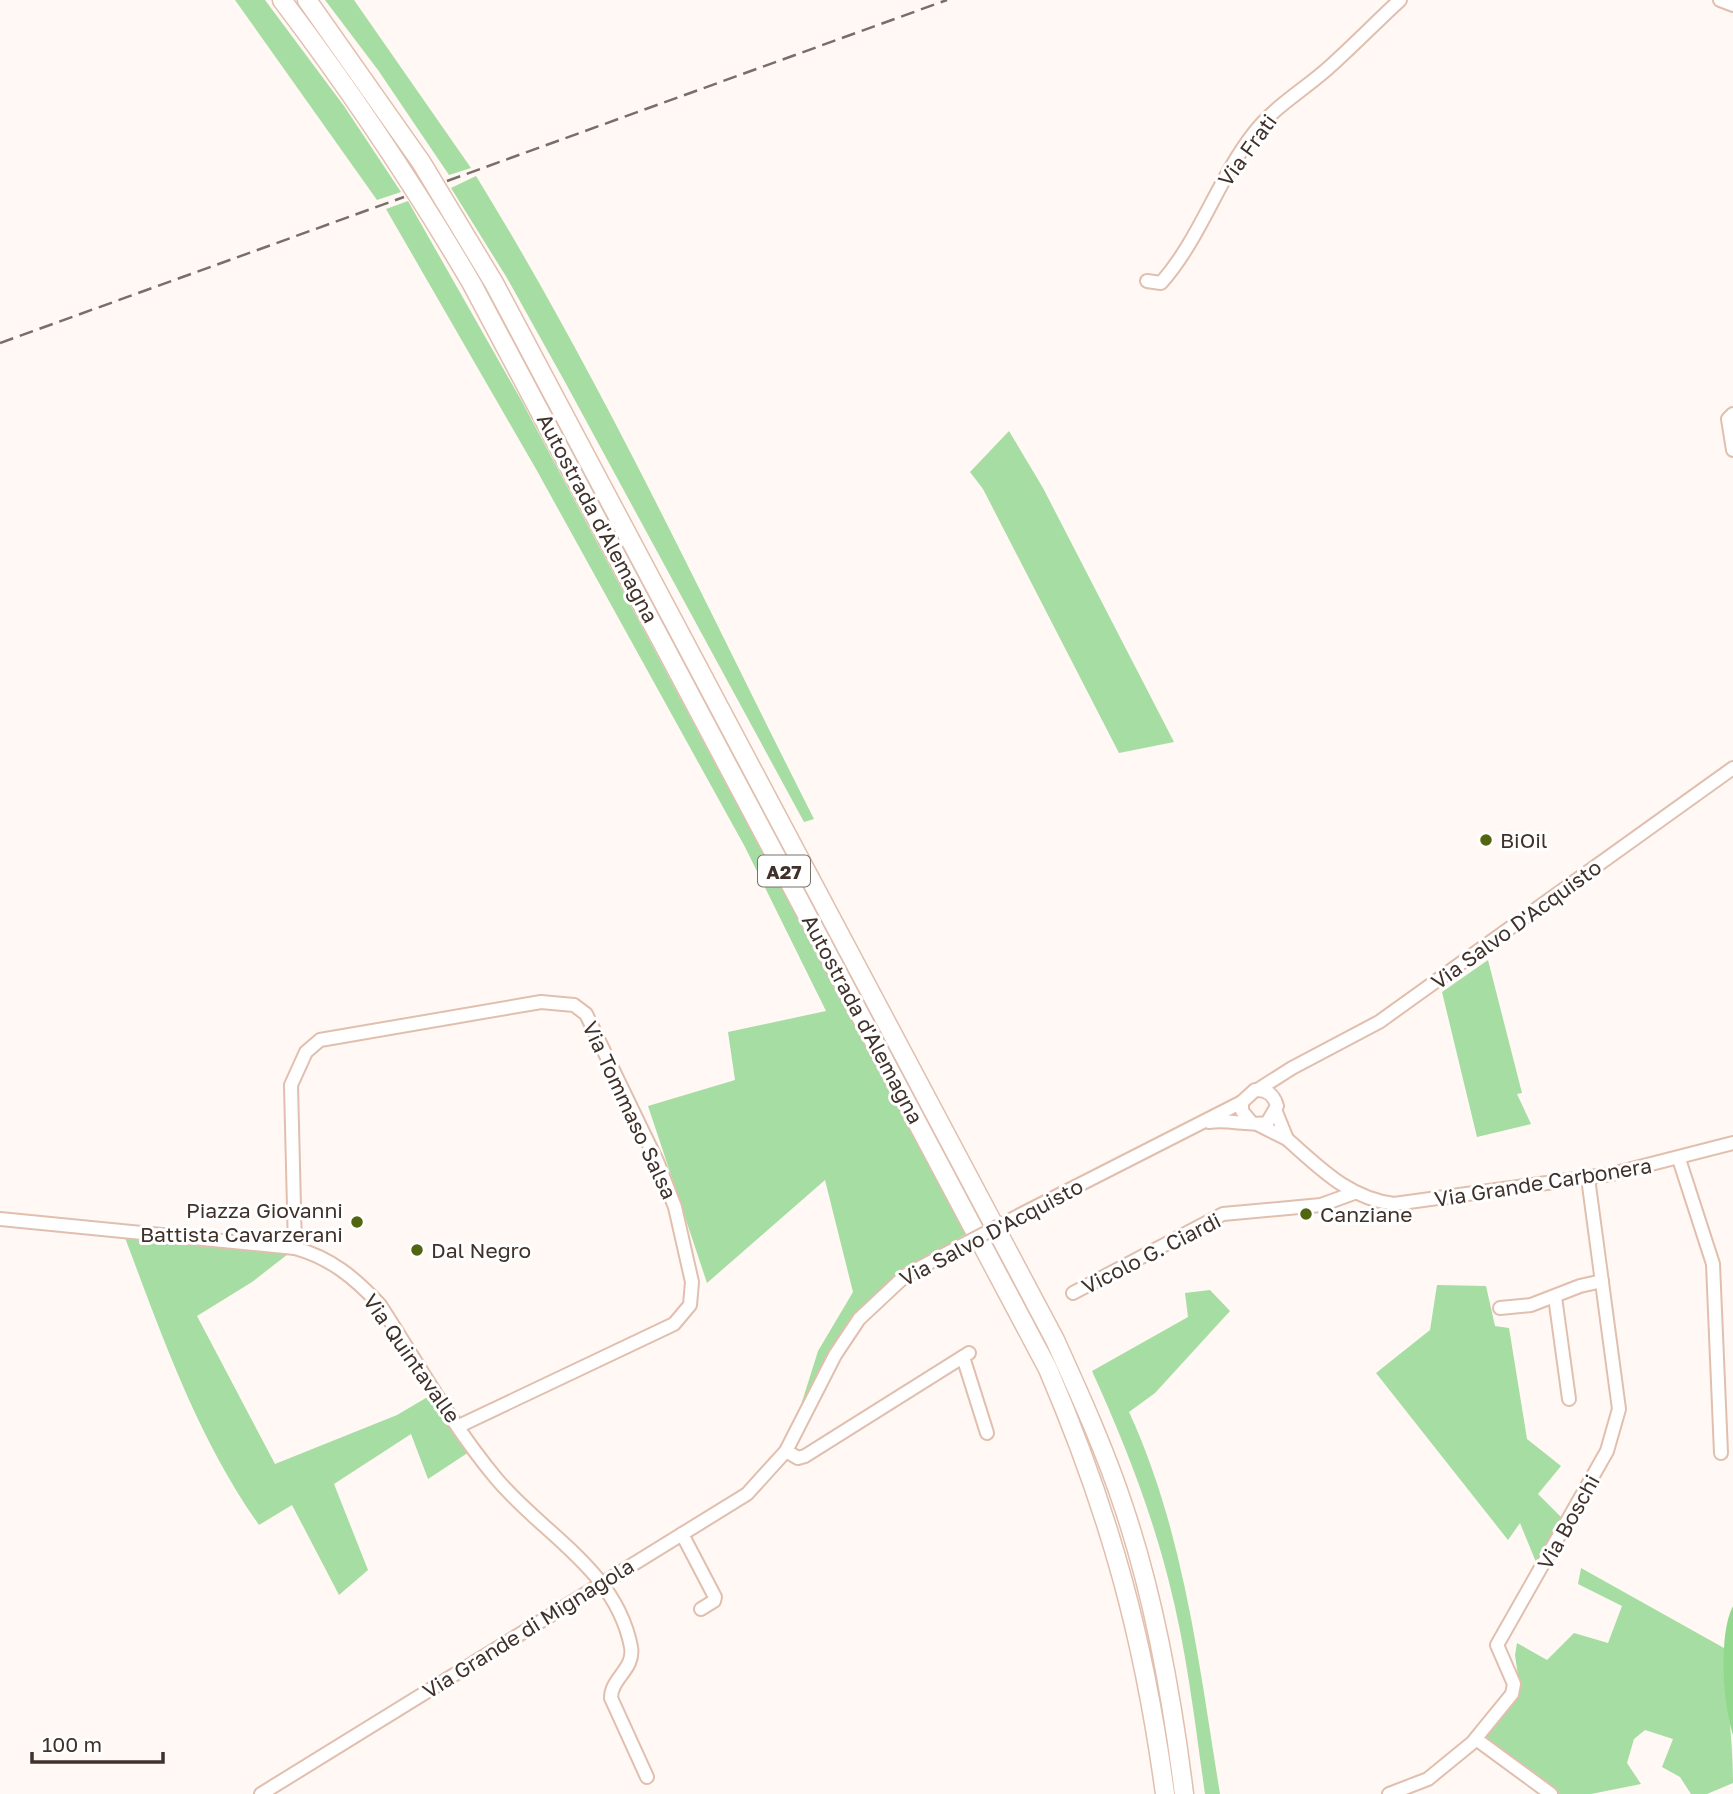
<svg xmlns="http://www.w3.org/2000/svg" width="1733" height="1794" font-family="'Golos Text',sans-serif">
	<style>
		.green { fill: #a6dda2 }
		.forest { fill: #91d88d }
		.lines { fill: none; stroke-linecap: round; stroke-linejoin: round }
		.minor-casing { stroke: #e1bfae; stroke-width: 16 }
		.highway-casing { stroke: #e1bfae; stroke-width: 21 }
		.minor { stroke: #fff; stroke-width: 12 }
		.highway { stroke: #fff; stroke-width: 18 }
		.rail { stroke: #7a6e68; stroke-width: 2.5; stroke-dasharray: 14 7; stroke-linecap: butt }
		.minor-bridge-casing { stroke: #e1bfae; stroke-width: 16; stroke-linecap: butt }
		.minor-bridge { stroke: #fff; stroke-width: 12 }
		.poi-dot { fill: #526612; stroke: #fff; stroke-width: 2.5 }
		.labels { text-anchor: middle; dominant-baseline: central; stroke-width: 6; stroke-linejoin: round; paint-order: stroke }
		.shield { fill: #fff; stroke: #79706b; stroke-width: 2 }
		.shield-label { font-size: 19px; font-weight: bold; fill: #40322b }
		.street-label { font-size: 21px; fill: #40322b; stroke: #fff }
		.poi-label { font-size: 21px; fill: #40322b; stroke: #fff; text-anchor: start }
	</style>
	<rect width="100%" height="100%" fill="#fff8f4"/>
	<!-- green -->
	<g class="green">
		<polygon points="235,0 265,0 344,106 401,192 377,200"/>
		<polygon points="325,0 354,0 471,168 449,175 378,70"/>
		<path d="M476 176C603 382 705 604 814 819L804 822 565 382 507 278 451 188Z"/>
		<polygon points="408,201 520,398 966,1234 899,1273 854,1318 790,1440 818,1351 853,1292 825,1180 707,1283 648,1106 735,1080 728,1032 826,1011 745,847 536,469 386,209"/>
		<polygon points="1009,431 1043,488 1174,742 1119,753 983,489 970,472"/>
		<polygon points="1488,960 1522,1093 1517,1094 1531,1124 1477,1137 1442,992"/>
		<path d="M124 1235 288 1254 252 1282 197 1316 275 1464 397 1415 431 1395 469 1452 428 1479 411 1434 334 1484 368 1570 339 1595 292 1505 259 1525C197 1437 162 1336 124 1235Z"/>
		<polygon points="1437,1285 1486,1286 1495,1326 1509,1328 1527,1439 1561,1466 1538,1494 1566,1522 1540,1572 1520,1523 1508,1540 1376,1373 1430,1330"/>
		<path d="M1210 1290 1230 1311 1155 1393 1129 1412C1184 1531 1199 1665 1220 1794H1205C1195 1723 1187 1652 1169 1582 1151 1510 1123 1439 1092 1371L1188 1317 1185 1293Z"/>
		<path d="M1581 1568 1724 1648C1726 1694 1733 1737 1733 1783L1707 1794H1691L1680 1777 1662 1767 1673 1739 1645 1730 1634 1739 1627 1763 1641 1784 1591 1794H1555L1480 1740 1509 1709 1520 1690 1515 1655 1517 1643 1547 1660 1574 1633 1608 1643 1622 1606 1578 1584Z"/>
	</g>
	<!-- forest -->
	<path class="forest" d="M1733 1606V1735C1723 1705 1718 1634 1733 1606Z"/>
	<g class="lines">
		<defs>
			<g id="minor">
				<polyline points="1720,0 1733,5"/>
				<path d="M1147 281 1161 283C1200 239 1218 179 1254 133 1274 107 1302 91 1326 70 1351 48 1375 23 1400 0"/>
				<polyline points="1733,414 1728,419 1733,450"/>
				<polyline points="1259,1089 1292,1068 1379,1022 1733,768"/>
				<path d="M1209 1122C1229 1119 1248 1126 1267 1123L1277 1106C1274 1095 1267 1089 1255 1090L1242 1102V1111L1252 1123"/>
				<polyline points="1259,1125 1287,1139 1276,1112"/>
				<path d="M1287 1139C1320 1168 1348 1198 1394 1204L1612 1174 1733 1143"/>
				<polyline points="1679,1159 1713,1264 1721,1453"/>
				<polyline points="1020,1215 1242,1102"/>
				<path d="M0 1219 295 1248C331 1258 355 1278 380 1305 417 1362 451 1424 495 1477 542 1534 616 1569 631 1647 635 1669 611 1678 611 1698L647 1777"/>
				<polyline points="295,1248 291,1085 306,1052 320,1040 541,1002 574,1005 586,1014 657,1161 675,1207 692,1282 690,1305 674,1324 459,1426"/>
				<polyline points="1073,1293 1223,1214 1321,1205 1354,1193"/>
				<polyline points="1555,1297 1569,1399"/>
				<polyline points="1500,1308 1531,1305 1580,1286 1602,1281"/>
				<polyline points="963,1357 987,1433"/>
				<polyline points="786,1451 798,1458 805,1456 969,1353"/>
				<polyline points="682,1534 715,1597 714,1601 701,1609"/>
				<polyline points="1476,1739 1551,1794"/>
				<polyline points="261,1794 747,1494 786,1451 835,1355 859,1319 906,1275 951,1251"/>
				<polyline points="1389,1794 1428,1779 1472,1743 1512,1694 1514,1684 1497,1645 1607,1451 1619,1409 1588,1178"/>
			</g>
			<g id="highway">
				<path d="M282 0C351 91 414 185 472 284L1048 1369C1110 1514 1144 1638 1165 1794"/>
				<path d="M307 0 421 162 494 283 1055 1340C1080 1395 1105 1450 1124 1508 1155 1600 1172 1697 1184 1794"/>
			</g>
		</defs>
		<!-- minor casing -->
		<use href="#minor" class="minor-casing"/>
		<!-- highway casing -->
		<use href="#highway" class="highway-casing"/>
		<!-- minor -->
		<use href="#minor" class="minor"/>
		<!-- highway -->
		<use href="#highway" class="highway"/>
		<!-- rail -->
		<g class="rail">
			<polyline points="447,181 947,0"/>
			<polyline points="0,343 404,197"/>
		</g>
		<defs>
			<polyline id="minor-bridge" points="951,1251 1020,1215"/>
		</defs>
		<!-- minor-bridge casing -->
		<use href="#minor-bridge" class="minor-bridge-casing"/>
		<!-- minor-bridge -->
		<use href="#minor-bridge" class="minor-bridge"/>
	</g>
	<!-- markers -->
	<g class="poi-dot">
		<circle cx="1486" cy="840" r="7"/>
		<circle cx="1306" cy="1214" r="7"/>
		<circle cx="357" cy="1222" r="7"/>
		<circle cx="417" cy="1250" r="7"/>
	</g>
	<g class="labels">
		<!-- shield labels -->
		<rect class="shield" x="758" y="855.5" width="52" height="31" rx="5"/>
		<g class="shield-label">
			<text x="784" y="871">A27</text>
		</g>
		<!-- street labels -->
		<g class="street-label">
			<text transform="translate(1247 150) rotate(-54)">Via Frati</text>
			<text transform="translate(598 518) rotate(62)">Autostrada d'Alemagna</text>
			<text transform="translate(1516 924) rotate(-36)">Via Salvo D'Acquisto</text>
			<text transform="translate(863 1019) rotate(62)">Autostrada d'Alemagna</text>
			<text transform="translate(630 1110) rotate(65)">Via Tommaso Salsa</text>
			<text transform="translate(1543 1182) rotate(-9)">Via Grande Carbonera</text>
			<text transform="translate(991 1232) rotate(-28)">Via Salvo D'Acquisto</text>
			<text transform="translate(1151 1253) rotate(-27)">Vicolo G. Ciardi</text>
			<text transform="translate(412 1358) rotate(55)">Via Quintavalle</text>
			<text transform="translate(1568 1522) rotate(-61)">Via Boschi</text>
			<text transform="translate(528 1628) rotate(-32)">Via Grande di Mignagola</text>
		</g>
		<!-- poi labels -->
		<g class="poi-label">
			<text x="1500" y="840">BiOil</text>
			<text x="343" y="1210" text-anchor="end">Piazza Giovanni<tspan x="343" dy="24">Battista Cavarzerani</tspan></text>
			<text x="1320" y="1214">Canziane</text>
			<text x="431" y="1250">Dal Negro</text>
		</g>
	</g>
	<!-- scale -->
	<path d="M32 1752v10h131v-10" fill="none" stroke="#40322b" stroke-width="3.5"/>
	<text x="42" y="1752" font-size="21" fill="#40322b" stroke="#ffffff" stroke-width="5" paint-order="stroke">100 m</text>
</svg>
